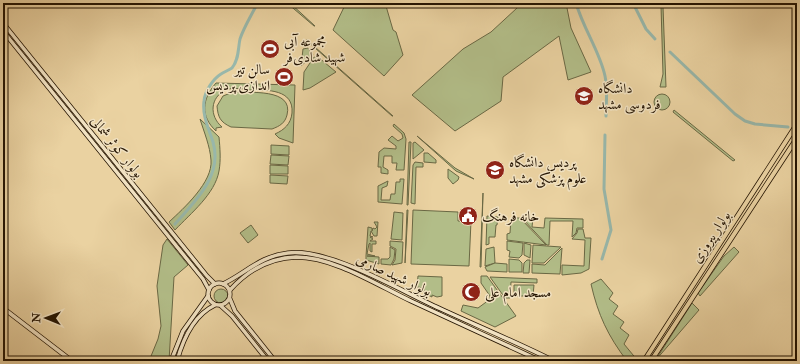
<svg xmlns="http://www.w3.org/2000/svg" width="800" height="364" font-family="'IM FELL Double Pica',Amiri,serif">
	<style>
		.green { fill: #b2bd88; stroke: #6a6844 }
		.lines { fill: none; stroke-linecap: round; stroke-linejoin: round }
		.canal { stroke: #98b7aa; stroke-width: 3 }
		.secondary-casing { stroke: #231301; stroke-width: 5 }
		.primary-casing { stroke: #231301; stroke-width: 5.5 }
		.secondary { stroke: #f1e2c2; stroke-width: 3.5 }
		.primary { stroke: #ead2a1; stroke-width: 4 }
		.labels { text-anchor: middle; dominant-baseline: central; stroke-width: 3; stroke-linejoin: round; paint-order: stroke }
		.poi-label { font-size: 14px; fill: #231301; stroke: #f1e2c2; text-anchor: start }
		.street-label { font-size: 14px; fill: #231301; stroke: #f1e2c2 }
	</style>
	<rect width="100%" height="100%" fill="#ead2a1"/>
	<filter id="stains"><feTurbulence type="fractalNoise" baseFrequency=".005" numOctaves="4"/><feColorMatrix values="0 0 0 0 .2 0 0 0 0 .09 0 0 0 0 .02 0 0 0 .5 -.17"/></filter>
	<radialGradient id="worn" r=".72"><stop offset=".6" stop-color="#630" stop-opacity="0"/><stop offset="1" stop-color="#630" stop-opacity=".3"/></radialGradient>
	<!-- green -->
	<g class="green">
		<polygon points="287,3 290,3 315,26 314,26"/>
		<polygon points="346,3 395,3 386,6 393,30 396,32 403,55 384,76 333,30"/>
		<polygon points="515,3 566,3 571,28 591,72 568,80 559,36 503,77 501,101 455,131 412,95 463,49 491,32 517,8"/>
		<polygon points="661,6 663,7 666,87 660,87 663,74"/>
		<polygon points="306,40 307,40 393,116 392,116"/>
		<polygon points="308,48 313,55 301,66 303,49"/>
		<polygon points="314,57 318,57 336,72 310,88 303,90 304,72"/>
		<path d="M216 83 295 85 293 143 279 138 275 134C284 130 291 124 292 113 294 89 267 90 251 90 243 89 233 87 226 90 210 97 209 116 222 127L216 128V131C200 116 202 99 216 83Z"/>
		<path d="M233 92C249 93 294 88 287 115 285 123 280 126 272 129L231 127C220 122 218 117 217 106L223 96Z"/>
		<circle cx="662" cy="102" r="8"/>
		<polygon points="674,110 735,160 733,161 673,112"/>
		<path d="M200 119 219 137C220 148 221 160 219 171 215 194 191 213 175 230L169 222C184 208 213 182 211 160 210 146 204 132 200 119Z"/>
		<polygon points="394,124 404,133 406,139 404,170 396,170 397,163 392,163 392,156 384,156 383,167 388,170 388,174 381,173 381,167 378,167 379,152 384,148 396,149 396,146 388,140 392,136 398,141 403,138 402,134 393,126"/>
		<polygon points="417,136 455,168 474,179 456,171"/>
		<polygon points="409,142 411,142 408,205 407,205"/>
		<polygon points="415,142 424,150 413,159 413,143"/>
		<polygon points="271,145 289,146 289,155 271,154"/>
		<polygon points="424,153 428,153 436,160 436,163 424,162"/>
		<polygon points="271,155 289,156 288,165 270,164"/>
		<polygon points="415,162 423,163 423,167 416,167 415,204 411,203 413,165"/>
		<polygon points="270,165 288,166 288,174 270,174"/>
		<polygon points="448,169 459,177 458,180 453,184 448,178"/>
		<polygon points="270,175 288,176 287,184 270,183"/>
		<polygon points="400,179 404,179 402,204 378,202 378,186 388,181 387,186 382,188 381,200 390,200 391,194 395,194 396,182 400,182"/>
		<polygon points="483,193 481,267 480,267"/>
		<polygon points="407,210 408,210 405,263"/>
		<polygon points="413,210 458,212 458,221 471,221 469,266 411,264"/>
		<polygon points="394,212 403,213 402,240 391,239"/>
		<polygon points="487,216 498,217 497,225 496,225 495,237 489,237 489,244 486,245"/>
		<polygon points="511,218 520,218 546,245 507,240 507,234 510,233"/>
		<polygon points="522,218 533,218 532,227 544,228 545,218 583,219 583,228 577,228 576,233 572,237 573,221 550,221 549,245 547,245"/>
		<polygon points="374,222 378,222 377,236 374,236 371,231 370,236 373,237 370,237 373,239 370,241 376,241 376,244 372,244 372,252 370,251 370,243 369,244 367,254 375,256 367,256 379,257 379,264 366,260 366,256 368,227 372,228 372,231 373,228 375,229 377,227"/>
		<polygon points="251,225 258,235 248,243 240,233"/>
		<polygon points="578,229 583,229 585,238 591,238 589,269 581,273 562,275 562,265 584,266 585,240 572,239 577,233"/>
		<polygon points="167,239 188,265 174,277 169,361 149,361 158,339 161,326 157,286 163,245"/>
		<polygon points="390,241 403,242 402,263 392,265 395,260 396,249 390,246"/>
		<polygon points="507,241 523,243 522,255 519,258 509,257 510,251 507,250"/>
		<polygon points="524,243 531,245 530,258 524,255"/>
		<polygon points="533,245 561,247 544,263 532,263"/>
		<polygon points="390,247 395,250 394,259 391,265 381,264 381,259 388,259 390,257"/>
		<polygon points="494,247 495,263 485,266 486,249"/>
		<polygon points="734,247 739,252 700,296 698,293 724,256"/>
		<polygon points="562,248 560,274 532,273 532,264 545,265"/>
		<polygon points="509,259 519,260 522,263 522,272 509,272"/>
		<polygon points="527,260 530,260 529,273 523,273 524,263"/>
		<polygon points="495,263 507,264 507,272 487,271 485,267"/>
		<polygon points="418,276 442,277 442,296 437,297 432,295 432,297 424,293 424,288 417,287"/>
		<polygon points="481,276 487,276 516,316 495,327 461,311 463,305 478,308 489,300 490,296 481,283"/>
		<polygon points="490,277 537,279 537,283 511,282 510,298 505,298"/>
		<path d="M601 279 613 293 609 299 618 306 613 314 624 322 620 328 629 335 624 344 638 361H627C608 336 598 315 591 284Z"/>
		<polygon points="514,285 534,285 533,296 514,296"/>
		<circle cx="221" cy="296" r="7"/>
		<polygon points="692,303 699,310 655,361"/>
	</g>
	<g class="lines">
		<!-- canal -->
		<g class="canal">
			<path d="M576 3C583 28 600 52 605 76 608 89 606 103 606 116"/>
			<polyline points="633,3 646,29 655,39"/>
			<polyline points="670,52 735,114 745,121 755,124 788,127"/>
			<path d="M175 224C195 201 223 176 213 142 209 129 202 116 204 101 205 91 213 79 221 74 224 72 229 70 232 68 239 60 238 48 240 39 244 27 251 16 256 6"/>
			<polyline points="602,259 611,230 604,189 605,135"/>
		</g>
		<defs>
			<g id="secondary">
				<polyline points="3,23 207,276 215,284"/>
				<polyline points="3,31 203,279 209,290"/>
				<circle cx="219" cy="294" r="11"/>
				<path d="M223 284C246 273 260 256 288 253 331 248 402 292 443 310 480 327 518 343 554 361"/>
				<path d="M230 290C247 271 269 258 296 257 334 257 377 285 411 301 454 321 497 341 541 361"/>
				<polyline points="230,299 235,311 275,361"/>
				<polyline points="221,306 232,316 268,361"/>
				<polyline points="3,308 72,361"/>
				<polyline points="171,361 183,331 208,296"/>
				<path d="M177 361C183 339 194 315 215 305"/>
			</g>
			<g id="primary">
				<polyline points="644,361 797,124"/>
				<polyline points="651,361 797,138"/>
			</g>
		</defs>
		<!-- secondary casing -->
		<use href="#secondary" class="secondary-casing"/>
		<!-- primary casing -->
		<use href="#primary" class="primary-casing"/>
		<!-- secondary -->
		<use href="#secondary" class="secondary"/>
		<!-- primary -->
		<use href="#primary" class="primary"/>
	</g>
	<!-- icons -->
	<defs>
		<symbol id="stadium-disc" viewBox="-11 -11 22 22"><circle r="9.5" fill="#8f2418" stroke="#f1e2c2"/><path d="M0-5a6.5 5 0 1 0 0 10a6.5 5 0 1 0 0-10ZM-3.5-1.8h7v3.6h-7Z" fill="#fff"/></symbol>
		<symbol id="university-disc" viewBox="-11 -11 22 22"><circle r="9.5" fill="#8f2418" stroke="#f1e2c2"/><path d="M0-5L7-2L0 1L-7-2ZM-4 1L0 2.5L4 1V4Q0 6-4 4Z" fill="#fff"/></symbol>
		<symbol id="civic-disc" viewBox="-11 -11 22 22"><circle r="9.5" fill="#8f2418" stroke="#f1e2c2"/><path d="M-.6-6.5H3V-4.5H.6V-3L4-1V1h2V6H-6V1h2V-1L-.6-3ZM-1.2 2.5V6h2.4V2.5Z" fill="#fff"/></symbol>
		<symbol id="mosque-disc" viewBox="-11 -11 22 22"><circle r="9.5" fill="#8f2418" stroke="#f1e2c2"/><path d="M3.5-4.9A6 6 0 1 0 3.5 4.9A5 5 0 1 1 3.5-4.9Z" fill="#fff"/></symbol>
	</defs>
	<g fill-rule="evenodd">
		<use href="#stadium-disc" x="259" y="38" width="22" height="22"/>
		<use href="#stadium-disc" x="273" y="66" width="22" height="22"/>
		<use href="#university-disc" x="573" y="85" width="22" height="22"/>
		<use href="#university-disc" x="484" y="159" width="22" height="22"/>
		<use href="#civic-disc" x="457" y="205" width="22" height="22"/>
		<use href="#mosque-disc" x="460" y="281" width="22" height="22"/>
	</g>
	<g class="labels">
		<!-- poi labels -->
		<g class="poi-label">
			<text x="284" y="41">مجموعه آبی<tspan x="284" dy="16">شهید شادی‌فر</tspan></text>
			<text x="270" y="69" text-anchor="end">سالن تیر<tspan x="270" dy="16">اندازی پردیس</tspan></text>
			<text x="598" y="88">دانشگاه<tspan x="598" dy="16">فردوسی مشهد</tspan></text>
			<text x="509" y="162">پردیس دانشگاه<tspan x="509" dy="16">علوم پزشکی مشهد</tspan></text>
			<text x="482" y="216">خانه فرهنگ</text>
			<text x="485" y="292">مسجد امام علی</text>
		</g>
		<!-- street labels -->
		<g class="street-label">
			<text transform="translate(117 147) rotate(51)">بولوار کوثر شمالی</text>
			<text transform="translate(711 237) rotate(-57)">بولوار پیروزی</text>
			<text transform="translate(394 275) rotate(25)">بولوار شهید صارمی</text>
		</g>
	</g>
	<!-- margin -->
	<rect width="800" height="364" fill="none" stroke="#ead2a1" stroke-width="16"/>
	<rect x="4" y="4" width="792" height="356" fill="none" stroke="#231301" stroke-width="2"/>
	<rect x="8" y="8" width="784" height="348" fill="none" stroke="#231301"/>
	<!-- north arrow -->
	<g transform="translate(46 318) rotate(271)" stroke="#f1e2c2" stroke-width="3" paint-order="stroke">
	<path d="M0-3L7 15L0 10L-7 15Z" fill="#231301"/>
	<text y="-6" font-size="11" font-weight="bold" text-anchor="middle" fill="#231301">N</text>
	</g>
	<rect width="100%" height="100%" filter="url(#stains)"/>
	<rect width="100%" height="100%" fill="url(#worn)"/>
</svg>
